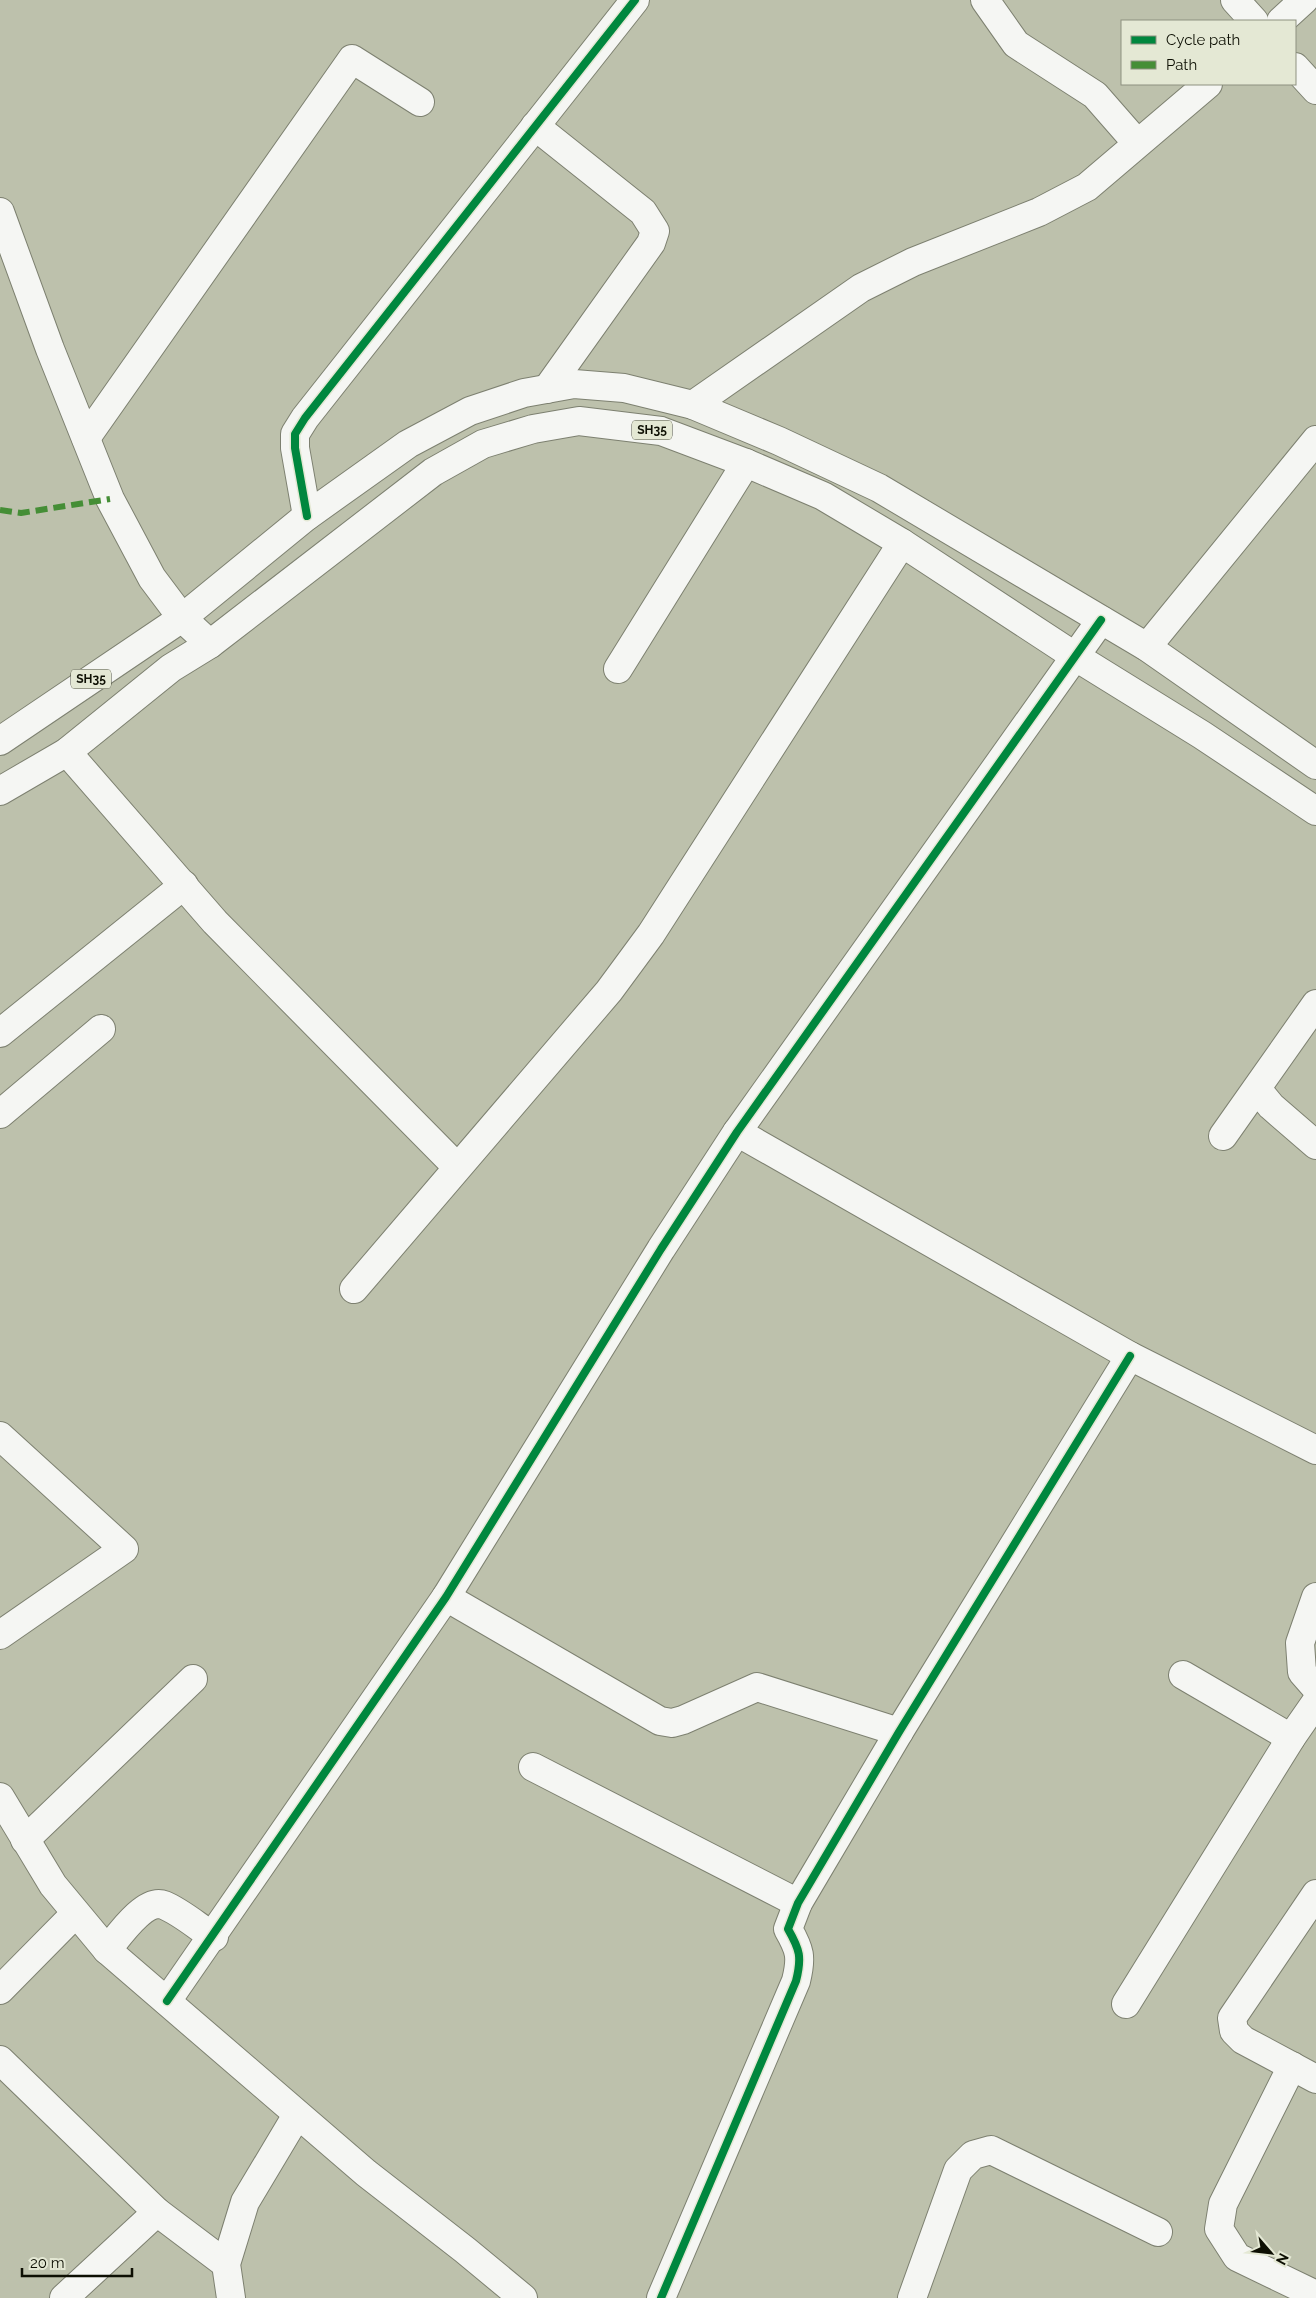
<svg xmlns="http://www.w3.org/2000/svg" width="1316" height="2298" font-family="Raleway,sans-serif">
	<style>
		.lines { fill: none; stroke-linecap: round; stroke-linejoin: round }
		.minor-casing { stroke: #7d8070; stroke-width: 30 }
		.major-casing { stroke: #7d8070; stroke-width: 30 }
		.minor { stroke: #f5f6f3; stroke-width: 28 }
		.major { stroke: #f5f6f3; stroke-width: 28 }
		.quiet { stroke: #458e36; stroke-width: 6; stroke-dasharray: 12 6; stroke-linecap: butt }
		.cycleway-casing { stroke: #e4e8d4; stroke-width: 11 }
		.cycleway { stroke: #00873e; stroke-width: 8 }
		.labels { text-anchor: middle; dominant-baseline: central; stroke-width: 4.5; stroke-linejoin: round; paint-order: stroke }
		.shield { fill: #e4e8d4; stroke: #4e5042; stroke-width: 1 }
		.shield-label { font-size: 12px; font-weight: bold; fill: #0d0f03 }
	</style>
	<rect width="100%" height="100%" fill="#bdc1ac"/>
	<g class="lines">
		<defs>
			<g id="minor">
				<polyline points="985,0 1016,44 1095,95 1137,143"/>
				<polyline points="1235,0 1254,21"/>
				<polyline points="1281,21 1304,0"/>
				<polyline points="1295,67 1316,90"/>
				<polyline points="535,126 643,212 655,231 651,243 547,389"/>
				<polyline points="0,212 50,349 110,499 152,578 182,618 210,644"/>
				<polyline points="693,405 861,288 913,262 1039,212 1087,187 1208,84"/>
				<polyline points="86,438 352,59 420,102"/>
				<polyline points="307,516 295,448 295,434 305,418 635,0"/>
				<polyline points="1147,647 1316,440"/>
				<polyline points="618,669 746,463"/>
				<polyline points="67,752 215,922 457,1167"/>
				<polyline points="0,1033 184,885"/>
				<polyline points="1257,1089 1271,1106 1316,1145"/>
				<polyline points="0,1114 101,1029"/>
				<polyline points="737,1132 1130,1356 1316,1450"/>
				<polyline points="1223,1136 1316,1004"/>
				<polyline points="354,1289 609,991 651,934 902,543"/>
				<polyline points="0,1436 124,1549 0,1635"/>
				<polyline points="446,1597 660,1721 672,1723 683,1720 757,1687 899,1732"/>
				<polyline points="1316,1597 1300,1643 1302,1672 1316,1688"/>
				<polyline points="1183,1675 1291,1738"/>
				<polyline points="533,1767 798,1903"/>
				<polyline points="0,1797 53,1885 107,1950 366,2173 465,2250 523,2298"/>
				<polyline points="25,1840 193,1679"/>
				<polyline points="1316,1894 1232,2018 1234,2031 1243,2040 1316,2079"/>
				<path d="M107 1950C118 1937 145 1897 164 1905 181 1912 198 1927 214 1937"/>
				<polyline points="0,1990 75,1914"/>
				<polyline points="167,2001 446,1597 661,1249 737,1132 1101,620"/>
				<polyline points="1126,2004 1291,1738 1316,1702"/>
				<polyline points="0,2060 157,2212"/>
				<polyline points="1292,2066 1223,2204 1219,2229 1237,2257 1316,2295"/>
				<polyline points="64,2298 157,2212 226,2264"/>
				<polyline points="231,2298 226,2264 245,2202 297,2115"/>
				<path d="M661 2298 796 1981C802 1957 800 1950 788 1929L798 1903 899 1732 1130 1356"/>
				<polyline points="912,2298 958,2170 973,2155 991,2150 1158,2232"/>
			</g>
			<g id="major">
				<polyline points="0,741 182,618 307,516 408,444 470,411 524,393 574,384 624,388 693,405 779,441 879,488 1147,647 1316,765"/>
				<polyline points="0,791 67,752 171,668 210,644 433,472 483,444 533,429 579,421 661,431 746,463 823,496 902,543 1076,657 1202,735 1316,811"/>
			</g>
		</defs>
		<!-- minor casing -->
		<use href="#minor" class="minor-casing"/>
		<!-- major casing -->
		<use href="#major" class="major-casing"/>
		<!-- minor -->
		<use href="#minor" class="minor"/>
		<!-- major -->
		<use href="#major" class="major"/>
		<!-- quiet -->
		<polyline class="quiet" points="0,510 21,513 110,499"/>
		<defs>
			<g id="cycleway">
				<polyline points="307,516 295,448 295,434 305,418 635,0"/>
				<polyline points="167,2001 446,1597 661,1249 737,1132 1101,620"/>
				<path d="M661 2298 796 1981C802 1957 800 1950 788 1929L798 1903 899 1732 1130 1356"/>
			</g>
		</defs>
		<!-- cycleway casing -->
		<use href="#cycleway" class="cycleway-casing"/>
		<!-- cycleway -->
		<use href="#cycleway" class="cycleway"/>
	</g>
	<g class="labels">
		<!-- shield labels -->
		<g class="shield">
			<rect x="632" y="420.5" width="40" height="19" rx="4"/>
			<rect x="71" y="669.5" width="40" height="19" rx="4"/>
		</g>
		<g class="shield-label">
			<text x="652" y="430">SH35</text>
			<text x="91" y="679">SH35</text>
		</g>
	</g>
	<!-- legend -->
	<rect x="1121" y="20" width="175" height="65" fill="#e4e8d4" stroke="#8e9180"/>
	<rect x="1131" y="36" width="25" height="8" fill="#00873e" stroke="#8e9180"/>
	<text x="1166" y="45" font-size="15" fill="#0d0f03">Cycle path</text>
	<rect x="1131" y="61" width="25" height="8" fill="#458e36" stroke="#8e9180"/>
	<text x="1166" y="70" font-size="15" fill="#0d0f03">Path</text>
	<!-- north arrow -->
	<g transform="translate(1271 2253) rotate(118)" stroke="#e4e8d4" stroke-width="4" paint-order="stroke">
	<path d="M0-4L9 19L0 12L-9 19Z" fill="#0d0f03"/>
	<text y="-8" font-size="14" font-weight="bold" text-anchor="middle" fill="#0d0f03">N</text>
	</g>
	<!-- scale -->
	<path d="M22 2268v8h110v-8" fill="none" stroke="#0d0f03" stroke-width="2.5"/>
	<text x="30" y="2268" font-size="15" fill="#0d0f03" stroke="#e4e8d4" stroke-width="4" paint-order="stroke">20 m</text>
</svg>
